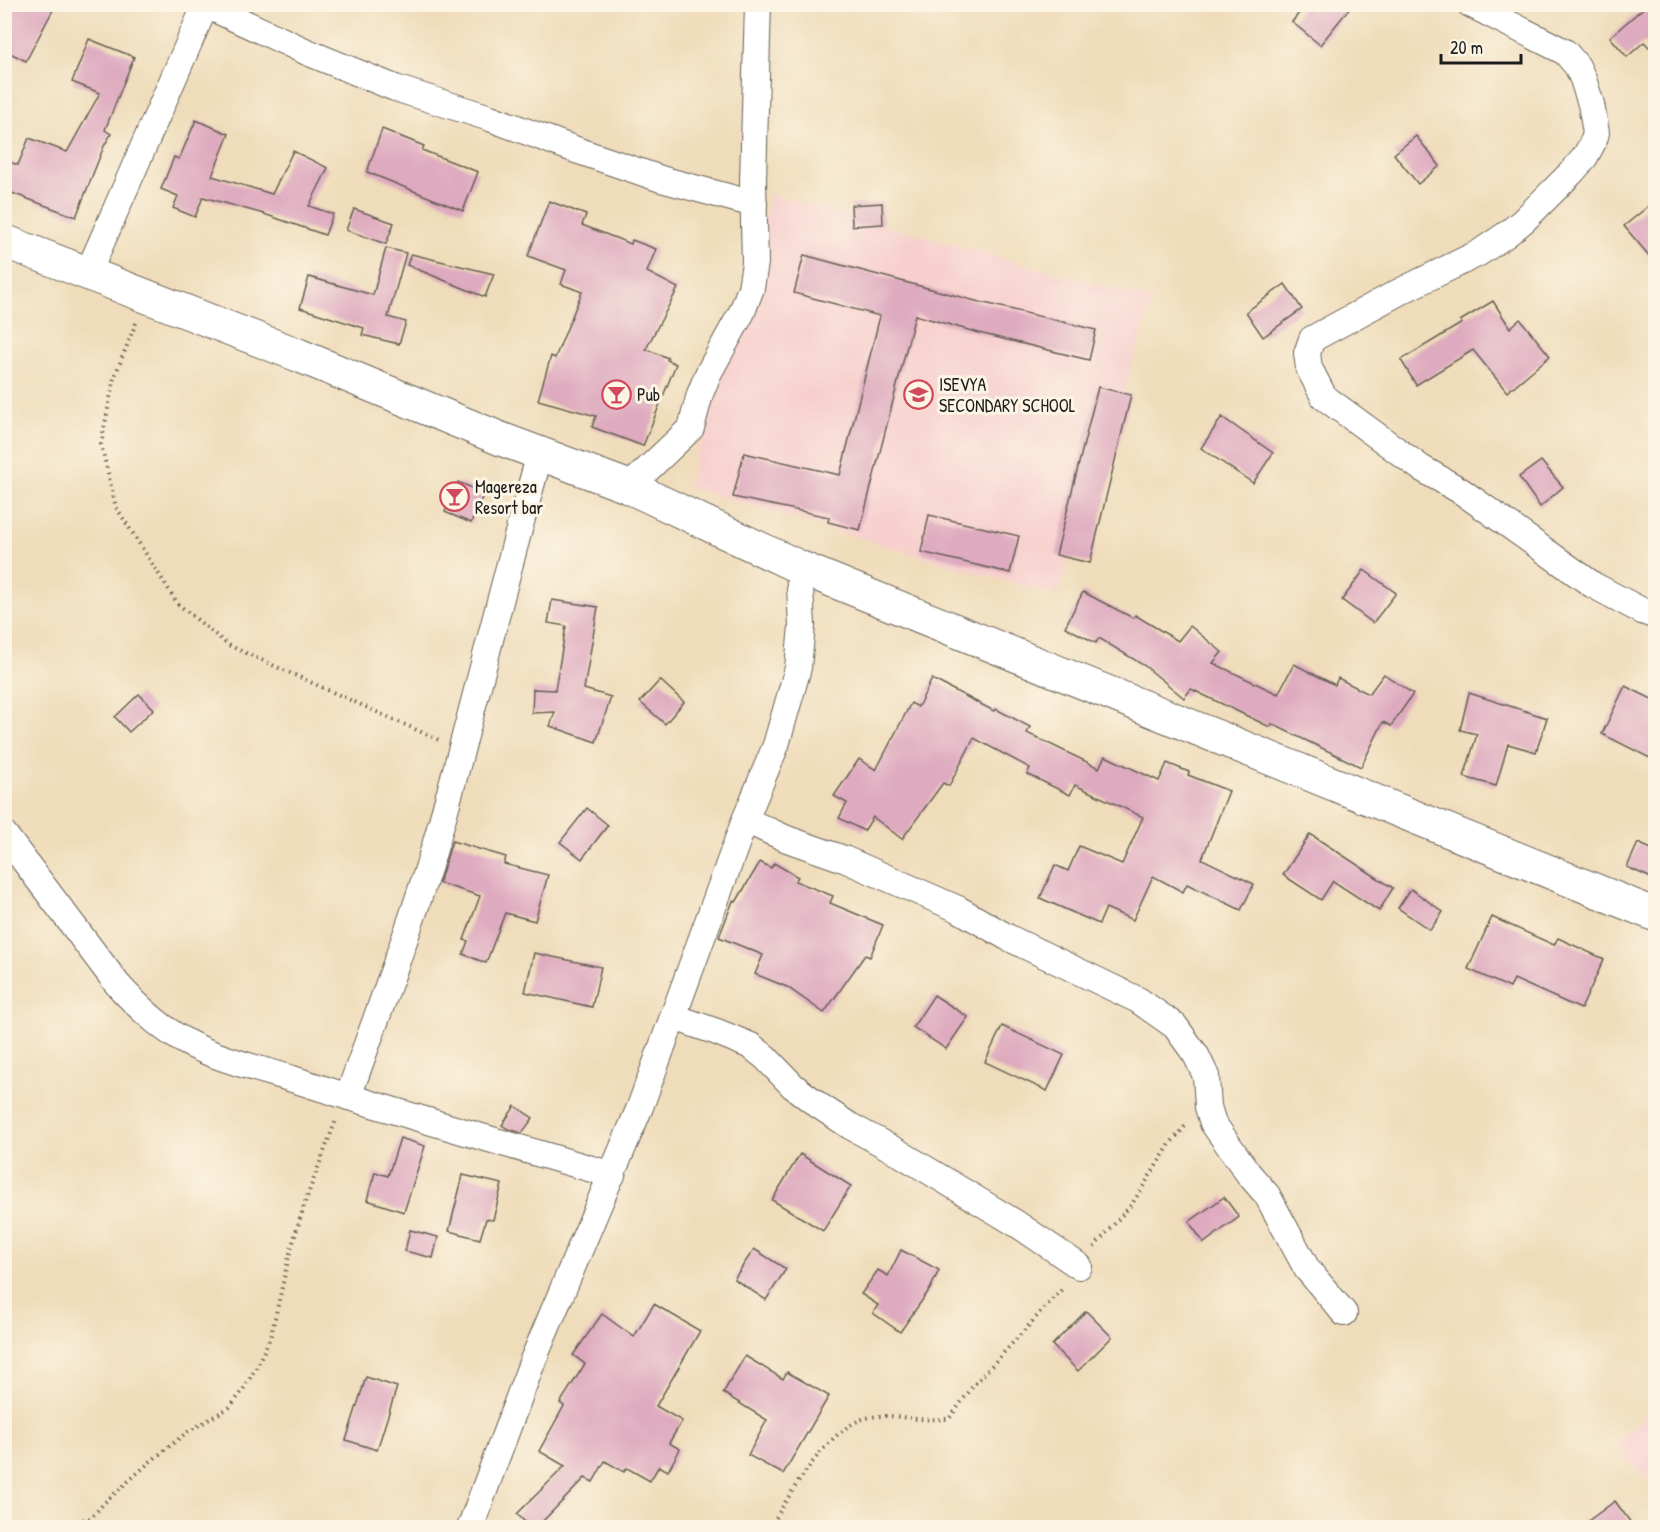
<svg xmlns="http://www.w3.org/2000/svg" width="1660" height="1532" font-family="'Patrick Hand',sans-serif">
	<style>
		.built { fill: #f7d0ce }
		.building { fill: #deaabf }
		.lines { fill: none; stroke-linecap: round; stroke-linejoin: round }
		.street-casing { stroke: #665f53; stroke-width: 28 }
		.secondary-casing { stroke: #665f53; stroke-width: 35 }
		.path { stroke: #665f53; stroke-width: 4; stroke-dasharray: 1.5 4.5; stroke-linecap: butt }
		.street { stroke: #fff; stroke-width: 26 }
		.secondary { stroke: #fff; stroke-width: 33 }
		.labels { text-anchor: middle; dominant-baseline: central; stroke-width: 6; stroke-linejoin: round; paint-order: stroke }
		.poi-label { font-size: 18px; fill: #1c1c1c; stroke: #fcf5e5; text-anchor: start }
	</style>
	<rect width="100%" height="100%" fill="#fcf5e5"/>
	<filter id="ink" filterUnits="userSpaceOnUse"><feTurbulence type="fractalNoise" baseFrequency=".0167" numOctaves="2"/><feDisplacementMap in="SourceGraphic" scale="12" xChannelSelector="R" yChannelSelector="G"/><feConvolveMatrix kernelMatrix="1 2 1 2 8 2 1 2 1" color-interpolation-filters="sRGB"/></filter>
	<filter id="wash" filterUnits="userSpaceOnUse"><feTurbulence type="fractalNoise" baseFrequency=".008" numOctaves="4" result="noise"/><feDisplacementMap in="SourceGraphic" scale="24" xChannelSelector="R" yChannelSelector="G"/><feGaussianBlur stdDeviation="1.35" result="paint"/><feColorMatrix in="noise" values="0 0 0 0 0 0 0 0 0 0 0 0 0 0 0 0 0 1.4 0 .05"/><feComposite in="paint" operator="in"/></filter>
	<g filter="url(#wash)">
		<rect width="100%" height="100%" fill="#efdcba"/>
		<!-- built -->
		<g class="built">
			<polygon points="771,194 1153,300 1057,596 687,487"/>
			<polygon points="1655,1405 1655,1487 1614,1446"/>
		</g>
		<g id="blocks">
			<!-- building -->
			<g class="building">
				<polygon points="4,4 56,4 26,61 4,50"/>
				<polygon points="1306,4 1353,4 1320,45 1292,22"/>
				<polygon points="1648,4 1656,4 1656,54 1644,42 1627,57 1610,37"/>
				<polygon points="89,39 134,57 105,130 111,134 104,146 76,217 4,190 4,160 18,165 29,138 67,152 100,93 72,82"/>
				<polygon points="196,120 229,134 212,176 272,194 293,151 328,168 309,206 333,214 325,235 264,214 203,197 195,217 173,208 178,196 161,189 174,157 179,159"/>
				<polygon points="382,129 424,146 422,150 478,172 463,211 367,172"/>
				<polygon points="1416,136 1440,166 1418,184 1394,154"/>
				<polygon points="1656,200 1656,264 1624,226"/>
				<polygon points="549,201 586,215 582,225 631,244 632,240 656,249 647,272 678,288 646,349 668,358 667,360 676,364 643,446 592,427 596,416 538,400 551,356 555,358 582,292 561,284 566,270 528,256"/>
				<polygon points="882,203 883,224 852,226 851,205"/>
				<polygon points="354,209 394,223 386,244 346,230"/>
				<polygon points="386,248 406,253 388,317 406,322 399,344 362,335 364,328 300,308 309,277 373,295"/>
				<polygon points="411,254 494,274 485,297 407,265"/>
				<polygon points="804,255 972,300 1096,330 1089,360 979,333 915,315 860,530 828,522 829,517 733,497 744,453 840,475 880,316 794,293"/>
				<polygon points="1285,284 1302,309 1263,337 1246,312"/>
				<polygon points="1493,301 1510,328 1520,319 1550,356 1507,392 1473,350 1416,385 1401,360 1462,323 1460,321"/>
				<polygon points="1098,387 1131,395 1090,563 1056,555"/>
				<polygon points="1222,417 1273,453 1253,483 1201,448"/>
				<polygon points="1541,461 1563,487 1540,507 1519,477"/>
				<polygon points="458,482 484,493 471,523 445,512"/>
				<polygon points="929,515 1019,536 1010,573 921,552"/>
				<polygon points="1364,570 1396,593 1373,623 1342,600"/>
				<polygon points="1083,592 1133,618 1135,615 1178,641 1190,626 1222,652 1213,663 1278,694 1294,664 1335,685 1338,678 1369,694 1384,674 1413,694 1391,726 1383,722 1361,767 1272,724 1270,727 1191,689 1184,698 1145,666 1099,638 1096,643 1065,627"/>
				<polygon points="552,600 598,607 584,689 611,697 596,742 550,726 555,712 532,713 533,689 555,690 566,626 548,623"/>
				<polygon points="932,679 994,711 996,709 1030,727 1027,733 1099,768 1105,756 1159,781 1167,763 1189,772 1188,775 1229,791 1202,859 1254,884 1241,910 1187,884 1183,892 1153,876 1133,920 1106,908 1099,924 1040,898 1055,865 1068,871 1079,846 1122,864 1143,817 1075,785 1070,795 1027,774 1030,768 974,738 949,786 943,783 902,839 873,817 864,831 839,818 847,803 834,796 859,759 876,770 911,703 918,707"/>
				<polygon points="660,680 684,702 665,724 640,702"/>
				<polygon points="1625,686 1656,701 1656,761 1602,734"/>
				<polygon points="1469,693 1547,718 1536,752 1508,744 1496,786 1464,777 1477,734 1460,730"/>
				<polygon points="139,694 154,709 129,732 115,717"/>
				<polygon points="587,808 608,825 582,859 560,842"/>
				<polygon points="1310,834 1393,888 1379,911 1333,881 1321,900 1283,875"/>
				<polygon points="452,841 506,857 504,864 548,875 535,921 505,913 486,963 463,954 468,941 464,940 480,896 439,883"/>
				<polygon points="1638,843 1656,851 1656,880 1627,867"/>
				<polygon points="760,862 771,868 774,863 798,877 795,881 833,896 830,903 883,925 870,957 865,955 824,1013 787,987 755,974 763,955 719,937 733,901 736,902"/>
				<polygon points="1411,889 1443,912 1430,930 1398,908"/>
				<polygon points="1492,917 1554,945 1558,938 1604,959 1581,1009 1514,979 1510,988 1468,969"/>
				<polygon points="534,953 601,967 592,1007 525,992"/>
				<polygon points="934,995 968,1017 946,1049 913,1027"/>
				<polygon points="1002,1026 1064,1055 1047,1091 985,1062"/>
				<polygon points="515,1106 533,1118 522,1133 508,1129 502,1125"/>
				<polygon points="400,1138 425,1146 404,1212 367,1200 375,1172 388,1176"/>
				<polygon points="800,1154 851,1186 823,1231 772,1200"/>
				<polygon points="463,1175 502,1184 493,1220 486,1219 480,1239 449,1231"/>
				<polygon points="1224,1197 1239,1217 1204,1243 1189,1222"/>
				<polygon points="410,1230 438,1237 433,1258 405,1251"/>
				<polygon points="754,1249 786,1269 766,1300 734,1279"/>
				<polygon points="901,1250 939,1270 930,1289 900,1332 873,1313 878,1305 861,1294 878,1270 888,1276"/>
				<polygon points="654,1304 700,1331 656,1406 682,1421 669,1443 680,1449 668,1471 659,1466 650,1481 627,1468 624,1472 605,1461 593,1482 585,1478 537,1527 530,1527 517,1514 565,1466 539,1451 564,1406 560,1403 585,1364 573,1355 602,1314 634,1337"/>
				<polygon points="1086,1311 1112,1337 1078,1371 1052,1345"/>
				<polygon points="745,1356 783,1379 787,1372 829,1396 783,1474 748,1455 767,1420 723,1393"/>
				<polygon points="366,1377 397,1387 377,1450 346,1440"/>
				<polygon points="1615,1501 1634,1527 1580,1527"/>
			</g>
		</g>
	</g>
	<g filter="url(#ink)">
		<use href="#blocks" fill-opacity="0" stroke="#665f53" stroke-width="1.5"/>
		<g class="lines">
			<defs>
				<g id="street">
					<polyline points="1470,4 1565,52 1577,66 1583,79 1591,104 1596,133 1594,140 1585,157 1573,171 1523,221 1507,234 1479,253 1399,292 1312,339 1307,353 1309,368 1324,397 1421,468 1461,491 1593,585 1642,611 1656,616"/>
					<polyline points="206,5 307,52 395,88 490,118 579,151 661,179 754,204"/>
					<polyline points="88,273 206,4"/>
					<polyline points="629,487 691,428 700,394 708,374 742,312 751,288 755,263 753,181 758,4"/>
					<polyline points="745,820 787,839 844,859 958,909 1007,937 1138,1000 1175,1026 1196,1055 1206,1076 1208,1107 1213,1123 1248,1173 1267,1195 1307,1269 1344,1313"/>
					<path d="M4 834 118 985C139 1008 161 1029 188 1043 222 1061 269 1071 305 1083 407 1116 510 1145 612 1175"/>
					<polyline points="674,1017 717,1032 751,1046 765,1057 793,1086 818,1105 850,1126 896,1151 1017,1224 1079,1266"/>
					<path d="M348 1097C377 1015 409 933 434 849 472 718 502 585 540 454"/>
					<polyline points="470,1528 533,1360 640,1107 745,820 776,745 798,668 802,626 799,567"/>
				</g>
				<polyline id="secondary" points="4,241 298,355 501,439 629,487 799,567 1656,915"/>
			</defs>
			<!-- street casing -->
			<use href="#street" class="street-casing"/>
			<!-- secondary casing -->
			<use href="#secondary" class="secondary-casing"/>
			<!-- path -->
			<g class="path">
				<polyline points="136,323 114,378 101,444 116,507 178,604 228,645 439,740"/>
				<polyline points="1094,1247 1132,1204 1170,1144 1187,1124"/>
				<polyline points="54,1528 61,1524 91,1518 105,1502 151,1461 186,1433 230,1407 241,1393 256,1368 271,1336 289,1256 305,1202 336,1120"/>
				<path d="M770 1528C789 1495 828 1428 866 1418 883 1414 900 1417 917 1419 927 1420 938 1419 949 1419L973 1386 1064 1287"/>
			</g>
			<!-- street -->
			<use href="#street" class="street"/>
			<!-- secondary -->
			<use href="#secondary" class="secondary"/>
		</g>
	</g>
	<!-- icons -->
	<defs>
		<symbol id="bar-ring" viewBox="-11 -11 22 22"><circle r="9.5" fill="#fcf5e5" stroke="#d1495b" stroke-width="1.5"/><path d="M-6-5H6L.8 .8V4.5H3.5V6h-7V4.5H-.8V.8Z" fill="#d1495b"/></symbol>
		<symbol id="school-ring" viewBox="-11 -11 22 22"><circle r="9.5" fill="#fcf5e5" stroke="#d1495b" stroke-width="1.5"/><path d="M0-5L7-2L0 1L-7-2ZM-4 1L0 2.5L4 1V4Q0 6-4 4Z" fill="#d1495b"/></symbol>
	</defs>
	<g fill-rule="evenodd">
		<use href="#bar-ring" x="600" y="378" width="33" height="33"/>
		<use href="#school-ring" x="902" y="378" width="33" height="33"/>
		<use href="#bar-ring" x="438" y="480" width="33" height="33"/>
	</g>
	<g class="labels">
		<!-- poi labels -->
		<g class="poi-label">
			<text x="939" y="384">ISEVYA<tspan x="939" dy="21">SECONDARY SCHOOL</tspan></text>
			<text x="637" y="394">Pub</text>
			<text x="475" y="486">Magereza<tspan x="475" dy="21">Resort bar</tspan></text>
		</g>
	</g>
	<!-- margin -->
	<rect width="1660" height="1532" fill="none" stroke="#fcf5e5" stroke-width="24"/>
	<!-- scale -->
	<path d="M1441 54v9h80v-9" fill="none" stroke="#1c1c1c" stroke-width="3"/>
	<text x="1450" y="54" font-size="18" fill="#1c1c1c" stroke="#fcf5e5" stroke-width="4.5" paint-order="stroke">20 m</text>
</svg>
